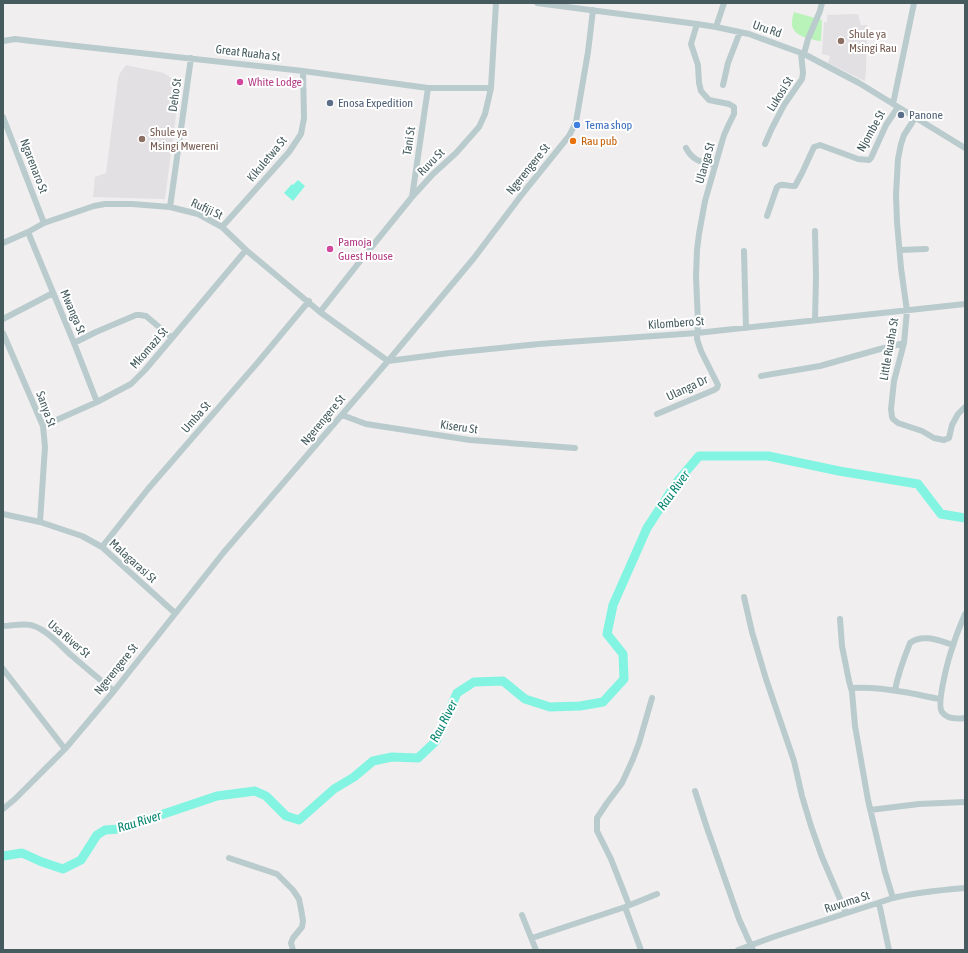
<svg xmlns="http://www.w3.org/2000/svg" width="968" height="953" font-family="'Asap Condensed',sans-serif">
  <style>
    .education { fill: #e2e0e2 }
    .green { fill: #b9f3ba }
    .water { fill: #82f4e1 }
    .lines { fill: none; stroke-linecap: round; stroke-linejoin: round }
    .river { stroke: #82f4e1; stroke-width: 9 }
    .minor { stroke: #b9cbcd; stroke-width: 6 }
    .education-dot { fill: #8d6e63; stroke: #fff; stroke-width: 1.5 }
    .hotel-dot { fill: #d1479c; stroke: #fff; stroke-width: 1.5 }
    .service-dot { fill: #5c6f8a; stroke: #fff; stroke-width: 1.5 }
    .shop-dot { fill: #3f7fe0; stroke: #fff; stroke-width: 1.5 }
    .food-dot { fill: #e8710a; stroke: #fff; stroke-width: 1.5 }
    .labels { text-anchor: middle; stroke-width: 4; stroke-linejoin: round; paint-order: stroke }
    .street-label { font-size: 12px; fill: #455b5e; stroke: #fff }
    .education-label { font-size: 12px; fill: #785e54; stroke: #fff; text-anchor: start }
    .hotel-label { font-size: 12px; fill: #b23c85; stroke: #fff; text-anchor: start }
    .service-label { font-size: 12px; fill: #4e5e75; stroke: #fff; text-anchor: start }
    .shop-label { font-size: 12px; fill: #366cbe; stroke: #fff; text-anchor: start }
    .food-label { font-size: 12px; fill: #c56008; stroke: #fff; text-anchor: start }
    .water-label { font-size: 13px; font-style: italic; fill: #058470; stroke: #fff }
  </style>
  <rect width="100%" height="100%" fill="#f1eeef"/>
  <path class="education" d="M 858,14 L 861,25 L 867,25 L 866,70 L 865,81 L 828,63 L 830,56 L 822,54 L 824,22 L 827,22 L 827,15 Z
    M 126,65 L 164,73 L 180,84 L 165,199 L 93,197 L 95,177 L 106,173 L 118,79 L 120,73 Z"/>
  <path class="green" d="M 794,12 L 822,20 L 821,41 C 816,41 813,39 808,38 C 800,37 791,31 792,22 C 792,19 793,15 794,12 Z"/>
  <path class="water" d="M 298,180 L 305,186 L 293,201 L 284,193 L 292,184 L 293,185 Z"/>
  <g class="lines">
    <path class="river" d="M 3,856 L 22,853 L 42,862 L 63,869 L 81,860 L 90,846 L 97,835 L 105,830 L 119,829 L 217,796 L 255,791 L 266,796 L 286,816 L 299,820 L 334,789 L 354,777 L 373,761 L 392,757 L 418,758 L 436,741 L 457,693 L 474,682 L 503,681 L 525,699 L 550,707 L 580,706 L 603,702 L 624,679 L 623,654 L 607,634 L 613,605 L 647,528 L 677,482 L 699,456 L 768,456 L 839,471 L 918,484 L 941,514 L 965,518"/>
    <path class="minor" d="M 537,3 L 697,24 L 716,27 L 749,34 L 804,54 L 859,83 L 965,148
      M 716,27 L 724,3
      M 3,41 L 15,39 L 31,41 L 303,71 L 428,88 L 491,88
      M 804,54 L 808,39 L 820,11 L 822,3
      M 723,85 L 728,63 L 740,32
      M 893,104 L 914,3
      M 3,117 L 44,223
      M 915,118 L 904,135 L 901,144 L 898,159 L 896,195 L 897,222 L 901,268 L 907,311 L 904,343 L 894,381 L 891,409 L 892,417 L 893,419 L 898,423 L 922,431 L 934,438 L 944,440 L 949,438 L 952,425 L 958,414 L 965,407
      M 765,144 L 772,128 L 784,105 L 802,79 L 803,73 L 801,53
      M 686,148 C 693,161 701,162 715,165
      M 412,197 L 428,88
      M 170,207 L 191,58
      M 767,216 L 777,187 C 782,182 788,187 795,186 L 802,173 L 814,147 L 820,145 L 858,159 L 869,160 L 871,158 L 886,125 L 898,107
      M 222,227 L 289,152 L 301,134 L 304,118 L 303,71
      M 28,232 L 74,343 L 97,402
      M 3,243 L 28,232 L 44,223 L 94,206 L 105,204 L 132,204 L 170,207 L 198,214 L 222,227 L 246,250 L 320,312 L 388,361 L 450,353 L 539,344 L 697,333 L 965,304
      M 900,250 L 926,249
      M 744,251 L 746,328
      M 320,312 L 365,255 L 412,197 L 433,174 L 456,153 L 479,127 L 485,114 L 491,88 L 496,3
      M 3,319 L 53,293
      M 815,320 L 816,277 L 815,231
      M 3,333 L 43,426 L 45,447 L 40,522
      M 74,343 L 96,332 L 136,315 L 140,315 L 146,316 L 172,338
      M 761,376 L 820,366 L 880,349 L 904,343
      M 657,414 L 714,390 L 717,388 L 718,385 L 701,351 L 697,339 L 698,323 L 696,276 L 697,250 L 699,234 L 705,201 L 724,135 L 729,124 L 734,114 L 734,107 L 729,104 L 709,100 L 701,91 L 699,83 L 698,65 L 691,44 L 697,24
      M 342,415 L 366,424 L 470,440 L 575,448
      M 43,426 L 97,402 L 131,384 L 145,370 L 172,338 L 246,250
      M 3,514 L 40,522 L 82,536 L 102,547 L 175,613
      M 102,547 L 148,489 L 259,361 L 309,301
      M 744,597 L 752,632 L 766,679 L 794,761 L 802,796 L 811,826 L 822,857 L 846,913
      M 965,614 C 961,624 956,635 953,646 C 949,656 936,704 942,712 C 947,719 958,719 965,718
      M 840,619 L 842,646 L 849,681 L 852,692 L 855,726 L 868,800 L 885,872 L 893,898
      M 3,626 C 13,626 25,622 34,626 C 47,630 61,646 71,655 C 85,667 99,679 114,691
      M 3,669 L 65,749
      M 851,688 C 868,687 887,689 904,692 C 916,694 928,697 940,699
      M 895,690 C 898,674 904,658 910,643 C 923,633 940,641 953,645
      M 695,791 L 707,828 L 739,919 L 753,950
      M 3,809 L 15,799 L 65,749 L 114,691 L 224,552 L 388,361 L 474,258 L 523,193 L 569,136 L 576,122 L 588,52 L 593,10
      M 870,810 L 919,804 L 965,802
      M 229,858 L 277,874 L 293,890 L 299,899 L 301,909 L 303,921 L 302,927 L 293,938 L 291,943 L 293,950
      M 879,903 L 889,950
      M 629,905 L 611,859 L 597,831 L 597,818 L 607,803 L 622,783 L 633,759 L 639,743 L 652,698
      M 625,907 L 641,950
      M 522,915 L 536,950
      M 532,938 L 625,907 L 657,894
      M 738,950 L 776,936 L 893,898 C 917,892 941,890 965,888"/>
  </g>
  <g class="education-dot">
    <circle cx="841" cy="41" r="4"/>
    <circle cx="142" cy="139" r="4"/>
  </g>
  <g class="hotel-dot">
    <circle cx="240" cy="82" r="4"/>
    <circle cx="330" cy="249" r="4"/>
  </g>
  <g class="service-dot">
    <circle cx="330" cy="103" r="4"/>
    <circle cx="901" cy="115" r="4"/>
  </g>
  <circle class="shop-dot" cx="577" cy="125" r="4"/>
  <circle class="food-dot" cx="573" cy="141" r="4"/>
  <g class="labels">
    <g class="street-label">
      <text transform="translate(767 29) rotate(19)" y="4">Uru Rd</text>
      <text transform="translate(248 53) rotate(7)" y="4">Great Ruaha St</text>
      <text transform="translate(780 94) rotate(-58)" y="4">Lukosi St</text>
      <text transform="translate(175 95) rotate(-82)" y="4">Deho St</text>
      <text transform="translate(871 131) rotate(-61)" y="4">Njombe St</text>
      <text transform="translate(409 141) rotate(-81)" y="4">Tani St</text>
      <text transform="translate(267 159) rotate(-50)" y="4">Kikuletwa St</text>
      <text transform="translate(431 162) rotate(-45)" y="4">Ruvu St</text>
      <text transform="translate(705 163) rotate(-74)" y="4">Ulanga St</text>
      <text transform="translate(34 166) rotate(69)" y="4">Ngarenaro St</text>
      <text transform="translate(528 169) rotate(-51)" y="4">Ngerengere St</text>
      <text transform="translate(207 209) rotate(25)" y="4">Rufiji St</text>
      <text transform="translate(73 312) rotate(67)" y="4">Mwanga St</text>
      <text transform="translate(676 323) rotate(-4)" y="4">Kilombero St</text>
      <text transform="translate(149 348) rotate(-49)" y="4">Mkomazi St</text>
      <text transform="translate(889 349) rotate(-80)" y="4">Little Ruaha St</text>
      <text transform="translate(687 388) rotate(-25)" y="4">Ulanga Dr</text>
      <text transform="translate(46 409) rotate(70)" y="4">Sanya St</text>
      <text transform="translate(196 417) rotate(-49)" y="4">Umba St</text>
      <text transform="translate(323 420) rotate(-50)" y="4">Ngerengere St</text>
      <text transform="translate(459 427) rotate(8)" y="4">Kiseru St</text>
      <text transform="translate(133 561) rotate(42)" y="4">Malagarasi St</text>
      <text transform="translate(69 639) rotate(40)" y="4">Usa River St</text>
      <text transform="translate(116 669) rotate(-51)" y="4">Ngerengere St</text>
      <text transform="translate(847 902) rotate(-18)" y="4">Ruvuma St</text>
    </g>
    <g class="education-label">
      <text x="849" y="38">Shule ya<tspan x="849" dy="14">Msingi Rau</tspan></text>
      <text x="150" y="136">Shule ya<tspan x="150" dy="14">Msingi Mwereni</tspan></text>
    </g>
    <g class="hotel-label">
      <text x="248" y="86">White Lodge</text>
      <text x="338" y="246">Pamoja<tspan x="338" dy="14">Guest House</tspan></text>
    </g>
    <g class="service-label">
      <text x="338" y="107">Enosa Expedition</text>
      <text x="909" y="119">Panone</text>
    </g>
    <g class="shop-label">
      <text x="585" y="129">Tema shop</text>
    </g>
    <g class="food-label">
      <text x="581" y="145">Rau pub</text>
    </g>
    <g class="water-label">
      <text transform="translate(673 490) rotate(-54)" y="5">Rau River</text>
      <text transform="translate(443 721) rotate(-63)" y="5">Rau River</text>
      <text transform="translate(139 821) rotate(-17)" y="5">Rau River</text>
    </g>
  </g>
  <rect width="968" height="953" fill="none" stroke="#455b5e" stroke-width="8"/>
</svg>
